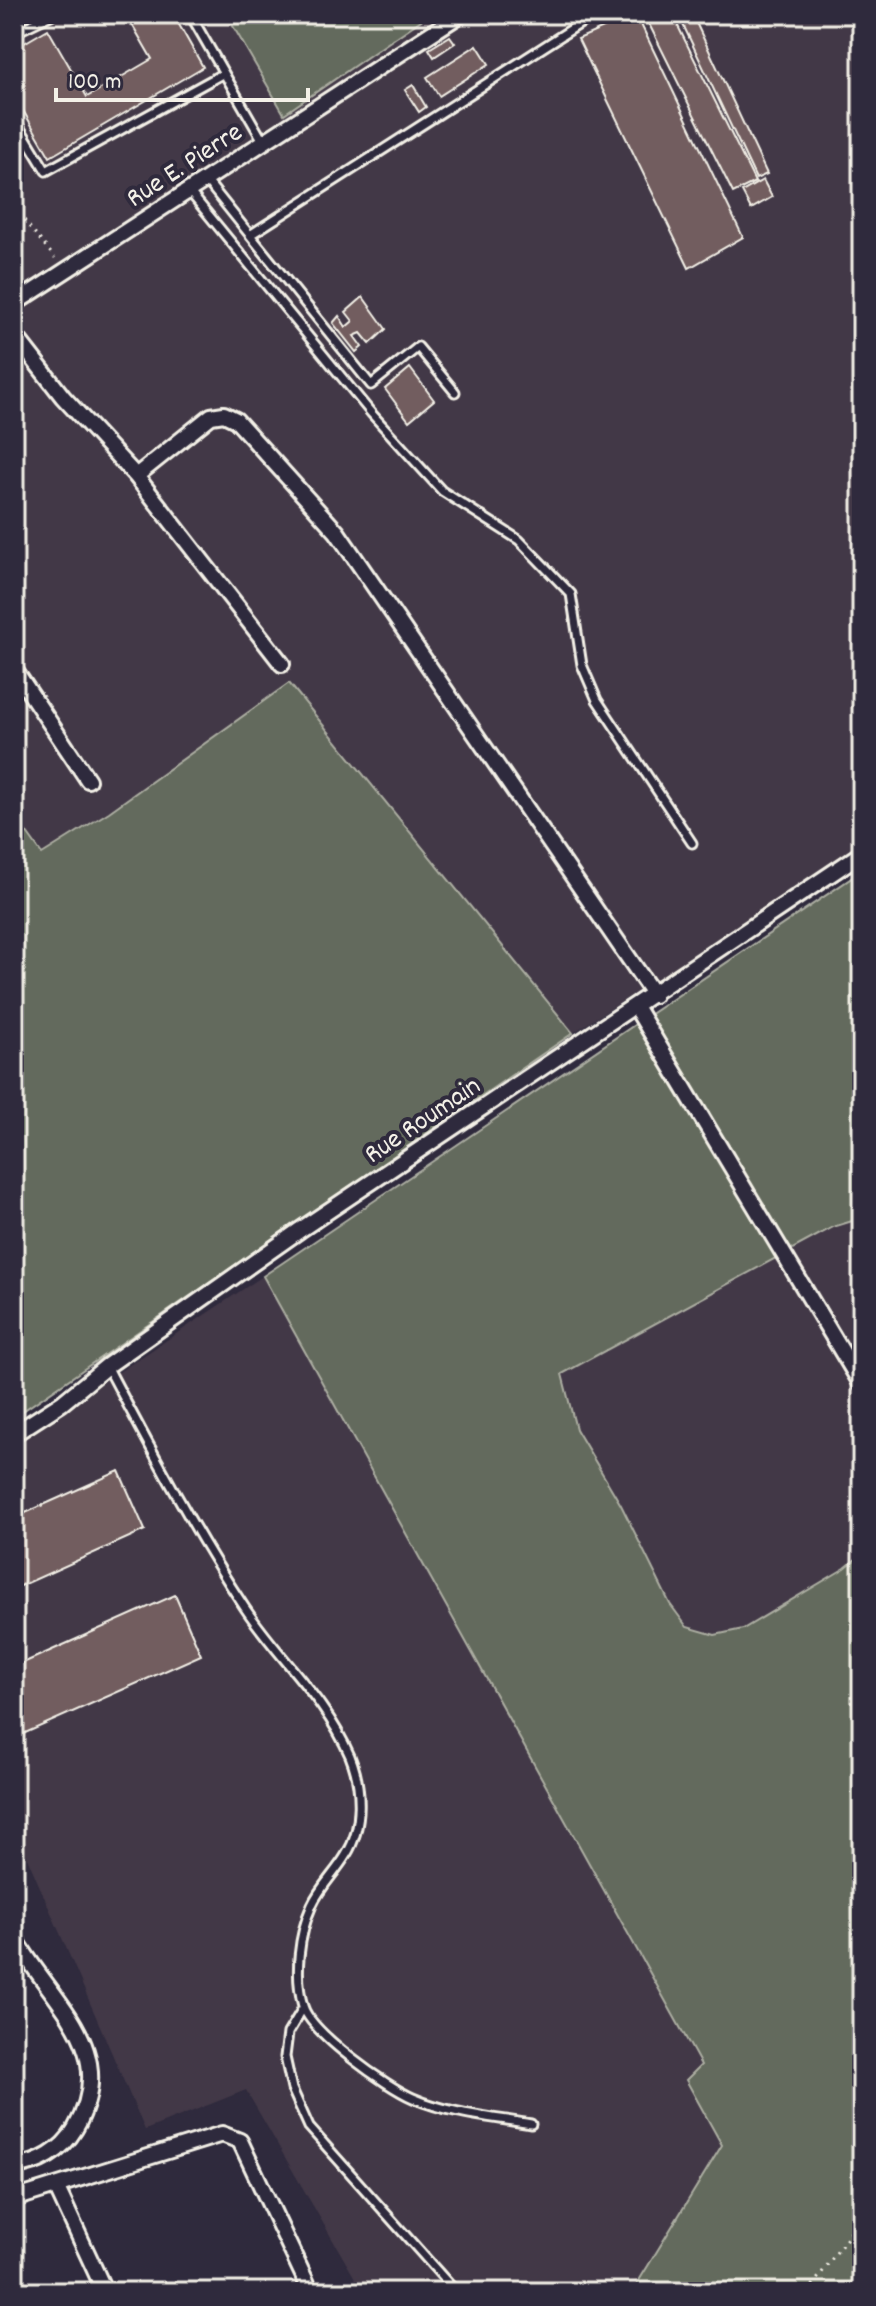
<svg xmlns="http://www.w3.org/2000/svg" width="876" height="2306" font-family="Dekko,sans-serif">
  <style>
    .built { fill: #433947 }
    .green { fill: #646a5d; stroke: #acaea2; stroke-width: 2 }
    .building { fill: #725d5f; stroke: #f4f1e8; stroke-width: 2 }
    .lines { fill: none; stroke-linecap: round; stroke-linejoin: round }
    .lane-casing { stroke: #f4f1e8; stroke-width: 13 }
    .street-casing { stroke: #f4f1e8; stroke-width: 20 }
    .path { stroke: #f4f1e8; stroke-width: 3; stroke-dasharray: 2 6; stroke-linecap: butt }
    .lane { stroke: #2f2a3d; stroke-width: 7 }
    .street { stroke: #2f2a3d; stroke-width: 14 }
    .labels { text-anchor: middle; stroke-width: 8; stroke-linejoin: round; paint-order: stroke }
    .street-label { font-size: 28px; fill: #f4f1e8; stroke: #2f2a3d }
  </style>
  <rect width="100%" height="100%" fill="#2f2a3d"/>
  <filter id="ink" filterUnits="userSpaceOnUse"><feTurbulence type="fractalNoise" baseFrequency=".0125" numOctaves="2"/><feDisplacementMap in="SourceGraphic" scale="16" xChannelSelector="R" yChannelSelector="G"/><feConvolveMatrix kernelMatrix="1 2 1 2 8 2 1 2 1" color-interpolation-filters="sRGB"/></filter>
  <g filter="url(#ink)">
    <path class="built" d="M 14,14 L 226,14 L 284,114 L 430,14 L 862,14 L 862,846 L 573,1033 L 289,683 L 109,812 L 42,854 L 14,814 Z
      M 862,1218 L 861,1557 L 743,1629 L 715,1635 L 687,1627 L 670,1604 L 621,1505 L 576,1429 L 562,1374 L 833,1227 Z
      M 263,1276 L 701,2065 L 686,2080 L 723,2145 L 632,2292 L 363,2292 L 246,2090 L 145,2130 L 14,1827 L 14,1442 Z"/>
    <path class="green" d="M 226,14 L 430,14 L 284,114 Z
      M 289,683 L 573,1033 L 14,1417 L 14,815 L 42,854 L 109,812 Z
      M 862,871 L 862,1218 L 833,1227 L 562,1374 L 576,1429 L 621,1505 L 670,1604 L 687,1627 L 715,1635 L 743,1629 L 845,1568 L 862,1554 L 862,2292 L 632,2292 L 722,2145 L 686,2080 L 701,2065 L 263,1276 Z"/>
    <path class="building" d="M 126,14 L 173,14 L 203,67 L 50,157 L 14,95 L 14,49 L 48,29 L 87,97 L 152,59 Z
      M 636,14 L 743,237 L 689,268 L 578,39 Z
      M 644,14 L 672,14 L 755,182 L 733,193 Z
      M 678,14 L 692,14 L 767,174 L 756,179 Z
      M 450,36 L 455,43 L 434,57 L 429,49 Z
      M 477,45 L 489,64 L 439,96 L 427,77 Z
      M 413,85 L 426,107 L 419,112 L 405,90 Z
      M 763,180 L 772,197 L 751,209 L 742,192 Z
      M 363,297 L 386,329 L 370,344 L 361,333 L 354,336 L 362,347 L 356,352 L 333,323 L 339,316 L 346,327 L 353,321 L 346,312 Z
      M 410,368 L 434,400 L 409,421 L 385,389 Z
      M 119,1471 L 145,1530 L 14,1589 L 14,1518 Z
      M 175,1595 L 201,1655 L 14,1738 L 14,1667 Z"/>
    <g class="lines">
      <g class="lane-casing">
        <path id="lane" d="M 190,14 L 263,141
          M 14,33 L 53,14
          M 14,118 L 46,171 L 224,73
          M 206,180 L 250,235 L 595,14
          M 189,191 L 372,414 L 442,491 L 519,540 L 571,594 L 582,665 L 597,700 L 692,843
          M 250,235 L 371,385 L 418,347 L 455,392
          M 107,1366 C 151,1449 194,1531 245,1608 C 279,1659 325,1698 350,1756 C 362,1786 364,1827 346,1855 C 336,1872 320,1887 312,1905 C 299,1934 294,1975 303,2006 C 311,2033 387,2087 413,2098 C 450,2114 492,2117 531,2124
          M 303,2008 L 288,2033 L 285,2057 L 292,2089 L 309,2127 L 456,2292"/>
      </g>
      <g class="street-casing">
        <path id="street" d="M 14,304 L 461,14
          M 14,334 L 63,397 L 136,476 L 282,664
          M 136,476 L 211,416 L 224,414 L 236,420 L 337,532 L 654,995
          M 14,669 L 88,780
          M 635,1006 L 862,1385
          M 14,1434 L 62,1403 L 107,1366 L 300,1230 L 862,853
          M 14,1936 C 49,2001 122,2048 75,2129 C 62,2151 39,2164 14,2167
          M 56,2186 L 105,2292
          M 14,2199 L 222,2134 L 240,2141 L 311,2292"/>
      </g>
      <path class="path" d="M 14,208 L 55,258
        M 808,2292 L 862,2217"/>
      <use href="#lane" class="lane"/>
      <use href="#street" class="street"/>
    </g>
  </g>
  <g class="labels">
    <g class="street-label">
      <text transform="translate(183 163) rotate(-33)" y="10">Rue E. Pierre</text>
      <text transform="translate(421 1118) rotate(-34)" y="10">Rue Roumain</text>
    </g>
  </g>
  <rect width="876" height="2306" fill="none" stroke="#2f2a3d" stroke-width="48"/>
  <rect x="24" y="24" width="828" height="2258" fill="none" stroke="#f4f1e8" stroke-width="3" filter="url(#ink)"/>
  <path d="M56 88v12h252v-12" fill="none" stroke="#f4f1e8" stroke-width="4"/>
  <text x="68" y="88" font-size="24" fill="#f4f1e8" stroke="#2f2a3d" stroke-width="6" paint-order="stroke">100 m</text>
</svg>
